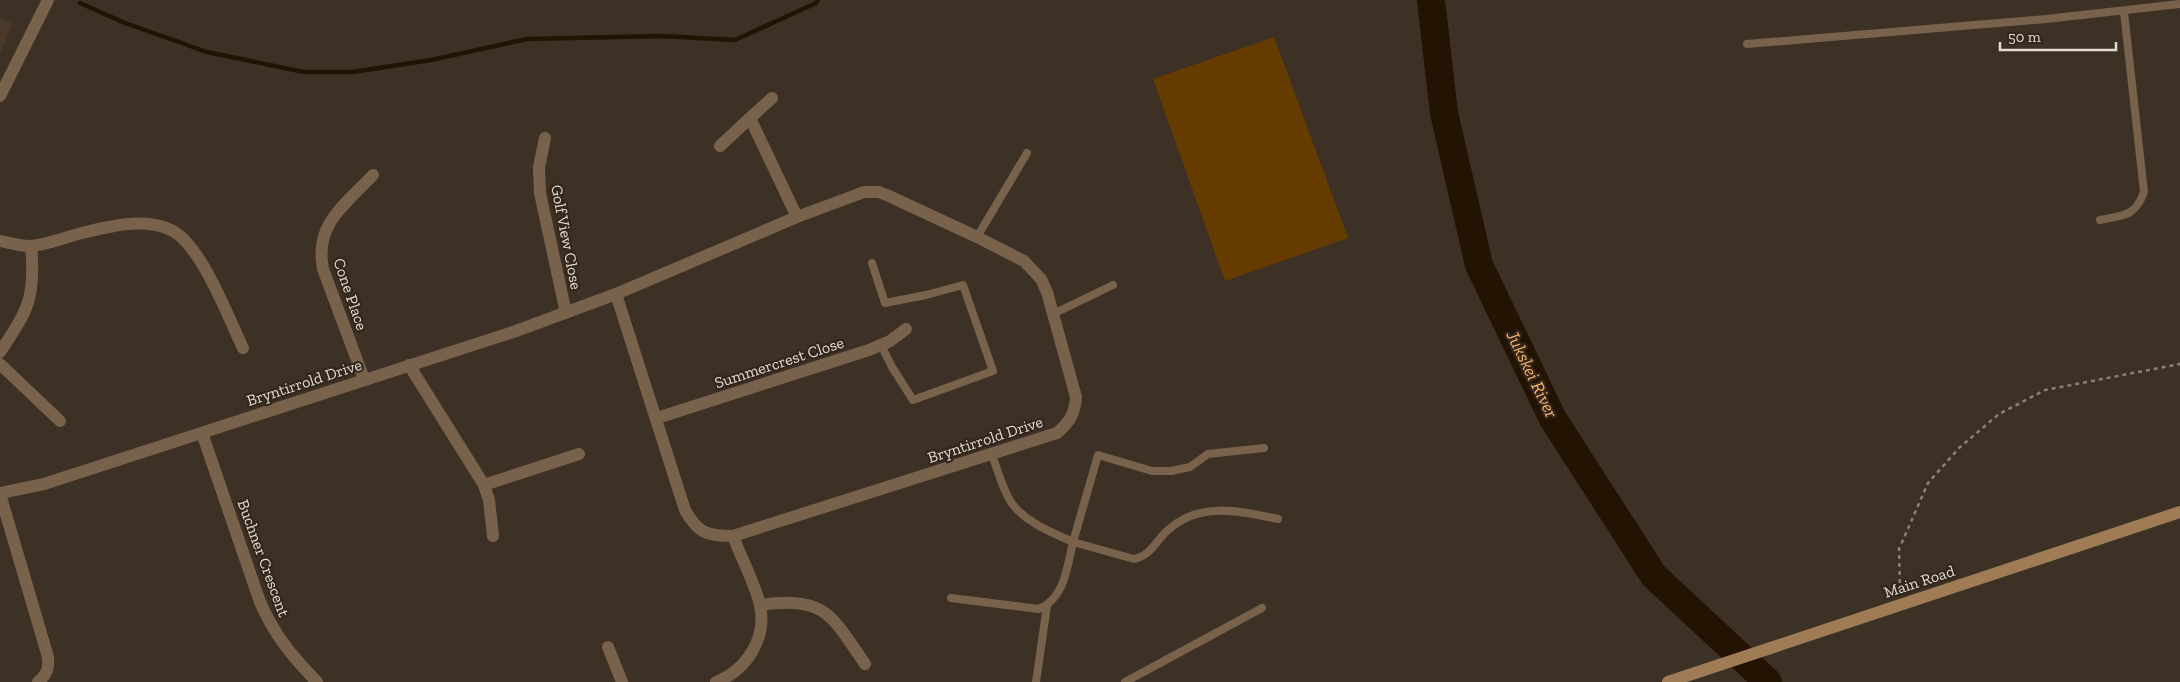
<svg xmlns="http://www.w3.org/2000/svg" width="2180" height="682" font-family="'Zilla Slab',serif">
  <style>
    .built { fill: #4a3928 }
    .pitch { fill: #663b00 }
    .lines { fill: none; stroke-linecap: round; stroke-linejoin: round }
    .stream { stroke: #231302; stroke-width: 4.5 }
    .river { stroke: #231302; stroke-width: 28 }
    .path { stroke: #8a8177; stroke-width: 2.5; stroke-dasharray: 4 4; stroke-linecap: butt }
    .service { stroke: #79624b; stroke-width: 8 }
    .minor { stroke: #79624b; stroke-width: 12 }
    .secondary { stroke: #9f7b56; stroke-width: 12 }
    .labels { text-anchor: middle; stroke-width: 4.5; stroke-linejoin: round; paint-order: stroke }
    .street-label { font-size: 16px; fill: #e2dbd3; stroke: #33271c }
    .water-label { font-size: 18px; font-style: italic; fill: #feb462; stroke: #33271c }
  </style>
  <rect width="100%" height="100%" fill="#3d3126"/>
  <path class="built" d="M 0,17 L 13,23 L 0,54 Z"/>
  <path class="pitch" d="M 1274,37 L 1348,238 L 1225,281 L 1153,79 Z"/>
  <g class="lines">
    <path class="stream" d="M 80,3 L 125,23 L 207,52 L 304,72 L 353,72 L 431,60 L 527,39 L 662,36 L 735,40 L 816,3 L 818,0"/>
    <path class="river" d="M 1431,0 L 1444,113 L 1479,265 L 1553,419 L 1654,576 L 1768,682"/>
    <path class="path" d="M 1900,591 L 1899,549 L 1928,483 L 1959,448 L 1999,414 L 2045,390 L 2180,364"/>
    <path class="service" d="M 1747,44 L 2046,19 L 2180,4
      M 2100,220 C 2123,215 2135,217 2144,192 L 2124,12
      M 977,237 L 1027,153
      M 872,263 L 885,303 L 926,295 L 963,285 L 993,371 L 913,400 L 892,367 L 881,345
      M 1053,314 L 1113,285
      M 1264,448 L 1208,454 L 1190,467 L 1171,471 L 1152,471 L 1098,455 L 1073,542 L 1134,559 C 1151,556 1156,540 1168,530 C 1200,501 1240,511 1278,519
      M 951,598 L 1039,609 C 1065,598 1067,567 1073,542 C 1053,533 1024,522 1011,502 C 1002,488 998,470 992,455
      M 1036,682 L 1047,606
      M 1125,682 L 1262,608"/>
    <path class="minor" d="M 0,96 L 48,0
      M 772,98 L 750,118 L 797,217
      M 545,138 L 539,167 L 540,193 L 566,313
      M 720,146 L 750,118
      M 0,241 C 10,243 20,246 30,246 C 47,245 66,237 82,233 C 110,226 142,218 169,229 C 200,241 228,317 243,348
      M 0,352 C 28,310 36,298 31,246
      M 0,364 L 60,421
      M 409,365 L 484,485 L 489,500 L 493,536
      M 364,379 L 323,269 C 314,224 345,205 373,175
      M 657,418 L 869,350 L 890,341 L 906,329
      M 202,433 L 260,602 C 275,636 291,655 317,682
      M 484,485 L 579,454
      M 0,493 L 44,484 L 516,331 L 616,294 L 797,217 L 864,192 L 879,192 L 889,196 L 977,237 L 1024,261 L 1041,279 L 1047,292 L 1076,397 C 1075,413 1070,422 1057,433 L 733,536 C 706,536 698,533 685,510 L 616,294
      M 0,494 L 48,657 C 49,669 47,674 38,682
      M 760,605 C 826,596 831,615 865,664
      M 608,647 L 622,682
      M 716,682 C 747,670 767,638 760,605 C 756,586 740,555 733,536"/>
    <path class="secondary" d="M 1668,682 L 2180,512"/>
  </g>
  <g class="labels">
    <g class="street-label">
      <text transform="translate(567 237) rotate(79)" y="6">Golf View Close</text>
      <text transform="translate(351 294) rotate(71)" y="6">Cone Place</text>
      <text transform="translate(779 362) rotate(-18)" y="6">Summercrest Close</text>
      <text transform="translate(304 382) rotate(-18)" y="6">Bryntirrold Drive</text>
      <text transform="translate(985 439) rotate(-18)" y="6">Bryntirrold Drive</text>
      <text transform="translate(264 558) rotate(70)" y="6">Buchner Crescent</text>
      <text transform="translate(1919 581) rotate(-18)" y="6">Main Road</text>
    </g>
    <g class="water-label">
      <text transform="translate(1532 374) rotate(64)" y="6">Jukskei River</text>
    </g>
  </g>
  <path d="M2000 42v8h116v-8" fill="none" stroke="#e2dbd3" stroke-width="2.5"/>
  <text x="2008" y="42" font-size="15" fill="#e2dbd3" stroke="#33271c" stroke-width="4" paint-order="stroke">50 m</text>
</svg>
